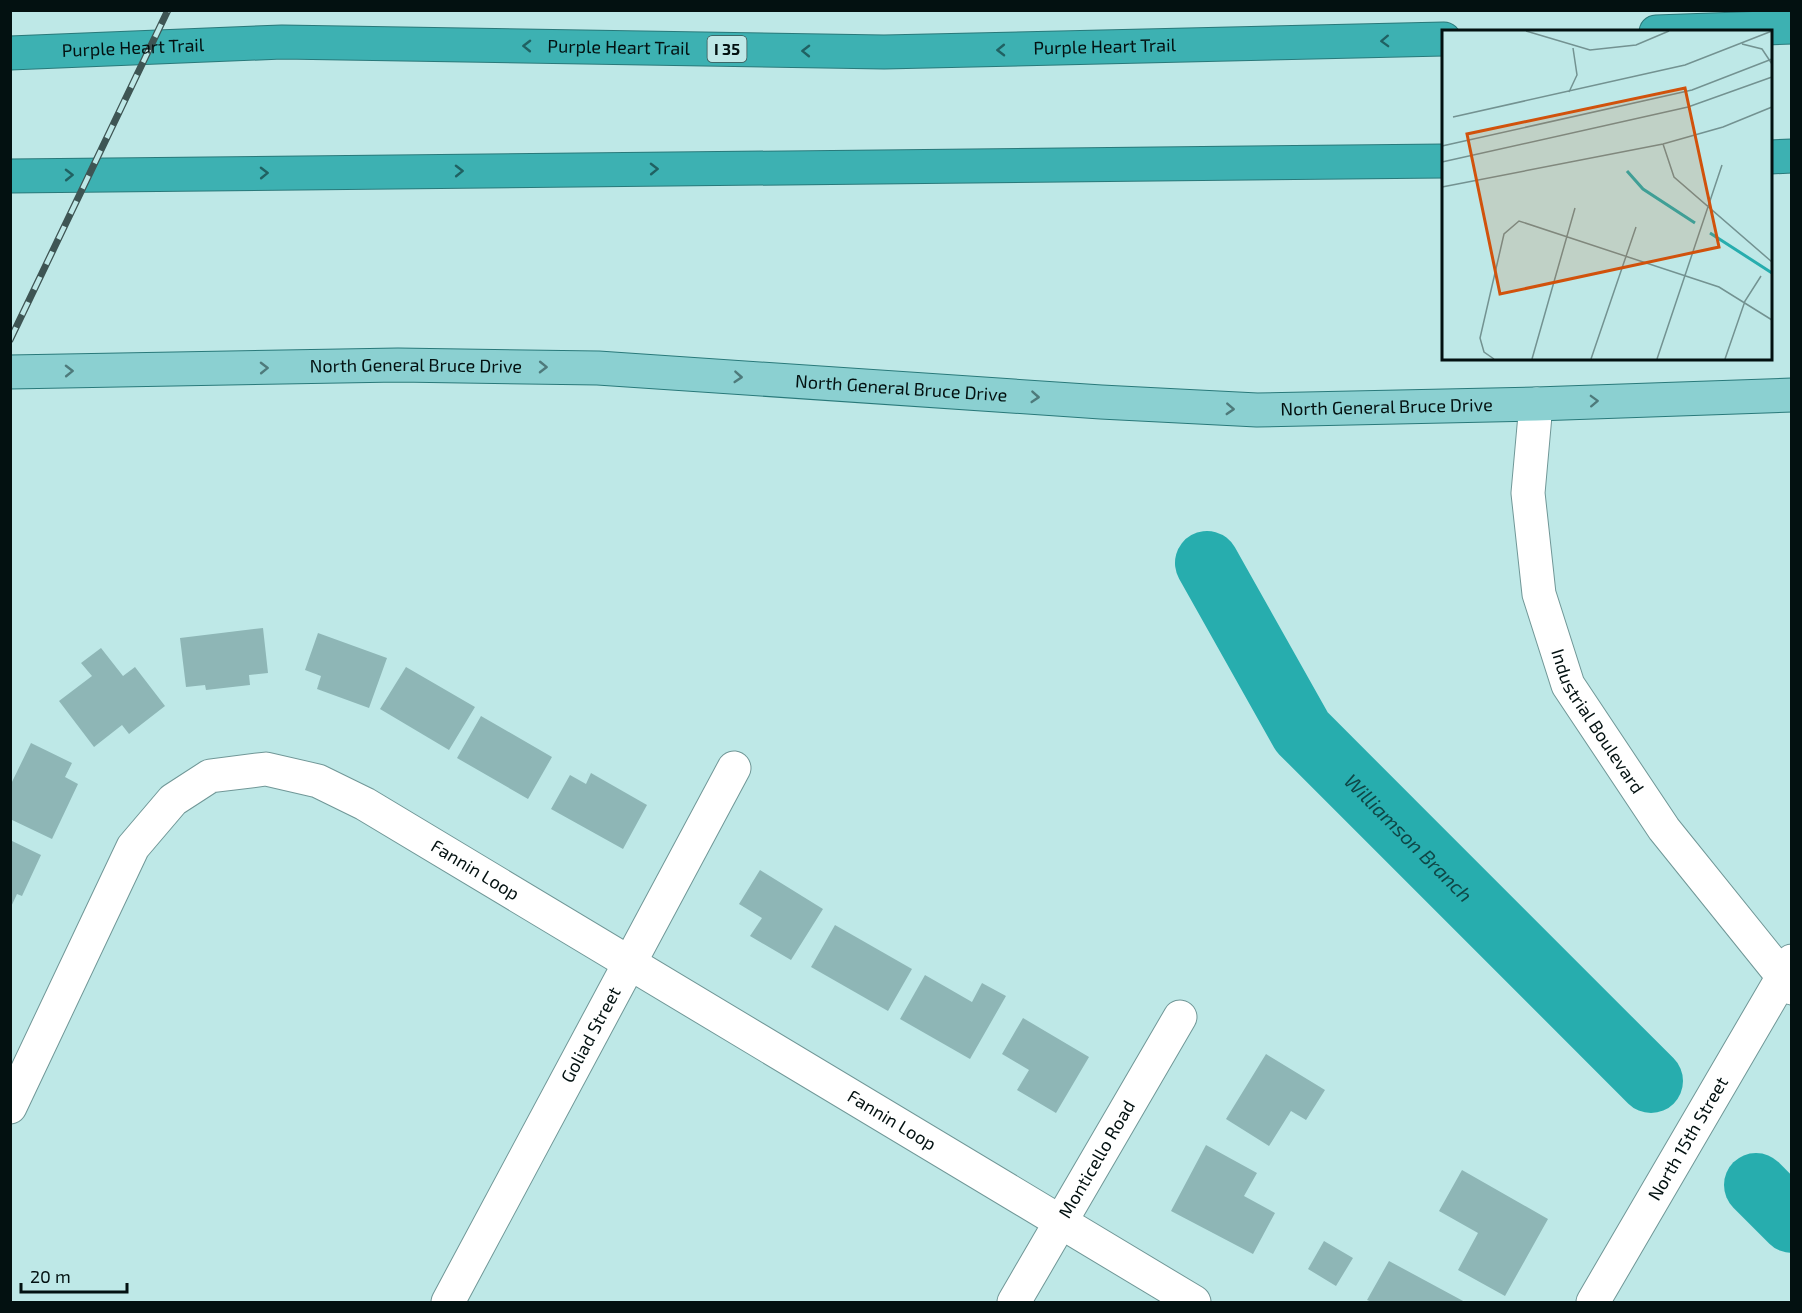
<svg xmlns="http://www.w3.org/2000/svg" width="1802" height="1313" font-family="'Exo 2',sans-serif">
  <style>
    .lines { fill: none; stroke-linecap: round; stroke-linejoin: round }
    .river { stroke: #27adae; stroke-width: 64 }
    .building { fill: #8eb6b6 }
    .minor-casing { stroke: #709797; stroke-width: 35 }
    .major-casing { stroke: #29797a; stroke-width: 35 }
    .highway-casing { stroke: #29797a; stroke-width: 35 }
    .minor { stroke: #fff; stroke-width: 33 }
    .major { stroke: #8bd0d1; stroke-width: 33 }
    .highway { stroke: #3db1b2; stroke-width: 33 }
    .rail-casing { stroke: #3e5554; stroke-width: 7 }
    .rail { stroke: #bee8e7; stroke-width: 4.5; stroke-dasharray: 14; stroke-linecap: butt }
    .oneway { stroke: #206162 }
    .oneway2 { stroke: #4e7a7b }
    .labels { text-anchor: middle; stroke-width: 4.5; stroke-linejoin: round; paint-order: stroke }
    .shield { fill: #bee8e7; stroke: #3b5251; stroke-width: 1.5 }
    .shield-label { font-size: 16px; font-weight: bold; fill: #031111 }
    .street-label { font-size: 18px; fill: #031111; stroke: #bee8e7 }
    .water-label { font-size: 20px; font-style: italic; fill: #0f4747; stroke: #bee8e7 }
    .inset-river { fill: none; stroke: #27adae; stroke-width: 3 }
    .inset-road { fill: none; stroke: #739291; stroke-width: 1.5 }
    .view { fill: #d1520c; fill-opacity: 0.15; stroke: #d1520c; stroke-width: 3 }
    .inset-edge { fill: none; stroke: #031111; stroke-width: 3 }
  </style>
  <rect width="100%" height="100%" fill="#bee8e7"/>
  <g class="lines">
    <g class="river">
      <path id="s1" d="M 1207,563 L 1302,732 L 1651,1081"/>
      <path d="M 1756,1185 L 1792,1221"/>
    </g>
  </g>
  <path class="building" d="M 263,628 L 268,673 L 249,675 L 250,685 L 206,690 L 205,685 L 186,687 L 180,638 Z
    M 318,633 L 387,658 L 369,708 L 317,689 L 321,676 L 305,670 Z
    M 101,648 L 123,676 L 135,667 L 165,706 L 129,734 L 122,725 L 94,747 L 59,701 L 92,676 L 81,663 Z
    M 406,667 L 475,707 L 449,750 L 380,709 Z
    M 481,716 L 552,757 L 528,799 L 457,758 Z
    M 31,743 L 72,763 L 65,777 L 78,784 L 52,839 L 10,819 L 10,786 Z
    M 591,773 L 647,805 L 623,849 L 551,809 L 570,775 L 586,784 Z
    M 10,840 L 41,855 L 22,896 L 17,894 L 10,909 Z
    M 760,870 L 823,909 L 791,960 L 750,936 L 762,918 L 739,904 Z
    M 835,925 L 912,969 L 888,1011 L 811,967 Z
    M 925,975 L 972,1002 L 982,983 L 1006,996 L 970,1059 L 900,1019 Z
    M 1023,1018 L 1089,1057 L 1056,1113 L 1017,1090 L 1029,1070 L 1002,1054 Z
    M 1266,1054 L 1325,1090 L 1306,1120 L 1291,1111 L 1269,1146 L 1226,1119 Z
    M 1206,1145 L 1257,1173 L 1244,1196 L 1275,1213 L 1253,1254 L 1171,1211 Z
    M 1462,1170 L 1548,1219 L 1505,1296 L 1458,1270 L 1478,1233 L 1439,1211 Z
    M 1324,1241 L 1353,1258 L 1336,1286 L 1308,1269 Z
    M 1389,1261 L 1465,1302 L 1372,1302 L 1367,1300 Z"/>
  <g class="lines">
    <g class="minor-casing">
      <g id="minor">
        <path id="s2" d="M 1536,404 L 1528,493 L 1539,594 L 1568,685 L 1664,829 L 1792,988"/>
        <path id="s3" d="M 10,1107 L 133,847 L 173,800 L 210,776 L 266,769 L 318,781 L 365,804 L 1194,1302"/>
        <path id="s4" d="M 448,1302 L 734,768"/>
        <path id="s5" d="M 1014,1302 L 1180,1017"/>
        <path id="s6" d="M 1593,1302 L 1792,961"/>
      </g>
    </g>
    <g class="major-casing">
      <g id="major">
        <path id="s7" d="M 10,372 L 398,365 L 598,368 L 1101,402 L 1257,410 L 1536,404 L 1792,395"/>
      </g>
    </g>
    <g class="highway-casing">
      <g id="highway">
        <path d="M 1656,32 L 1792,27"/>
        <path id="s8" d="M 10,53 L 282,42 L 884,52 L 1444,39"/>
        <path d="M 1770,157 L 1792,156"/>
        <path d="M 10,176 L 1444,161"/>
      </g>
    </g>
    <use href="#minor" class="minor"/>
    <use href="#major" class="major"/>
    <use href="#highway" class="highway"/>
    <g class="rail-casing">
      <path id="rail" d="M 10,340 L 168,10"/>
    </g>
    <use href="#rail" class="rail"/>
  </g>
  <defs><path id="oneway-chevron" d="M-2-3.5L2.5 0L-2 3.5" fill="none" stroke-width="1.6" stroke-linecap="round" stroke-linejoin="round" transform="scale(1.5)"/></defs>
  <g class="oneway">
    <use href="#oneway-chevron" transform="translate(1385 41) rotate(178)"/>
    <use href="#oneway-chevron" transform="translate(527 46) rotate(-179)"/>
    <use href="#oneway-chevron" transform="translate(1001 50) rotate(179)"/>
    <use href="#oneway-chevron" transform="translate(806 51) rotate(-179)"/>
    <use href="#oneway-chevron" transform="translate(654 169) rotate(-1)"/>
    <use href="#oneway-chevron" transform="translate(459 171) rotate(-1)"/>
    <use href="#oneway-chevron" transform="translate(264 173) rotate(-1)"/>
    <use href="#oneway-chevron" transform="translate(69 175) rotate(-1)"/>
  </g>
  <g class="oneway2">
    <use href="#oneway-chevron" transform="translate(543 367) rotate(1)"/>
    <use href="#oneway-chevron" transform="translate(264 368) rotate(-1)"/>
    <use href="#oneway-chevron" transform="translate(69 371) rotate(-1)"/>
    <use href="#oneway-chevron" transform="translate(738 377) rotate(4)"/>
    <use href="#oneway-chevron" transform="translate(1035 397) rotate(4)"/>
    <use href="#oneway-chevron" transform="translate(1594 401) rotate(-2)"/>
    <use href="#oneway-chevron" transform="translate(1230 409) rotate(3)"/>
  </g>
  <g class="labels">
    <rect class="shield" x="707.5" y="36" width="39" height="26" rx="4.5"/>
    <g class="shield-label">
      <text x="727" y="55">I 35</text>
    </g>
    <g class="street-label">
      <text dy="6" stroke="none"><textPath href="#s8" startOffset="609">Purple Heart Trail</textPath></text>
      <text dy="6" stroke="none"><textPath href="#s8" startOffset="1095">Purple Heart Trail</textPath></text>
      <text dy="6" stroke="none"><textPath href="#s8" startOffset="123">Purple Heart Trail</textPath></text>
      <text dy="6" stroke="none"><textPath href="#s7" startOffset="406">North General Bruce Drive</textPath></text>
      <text dy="6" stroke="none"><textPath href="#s7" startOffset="892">North General Bruce Drive</textPath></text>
      <text dy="6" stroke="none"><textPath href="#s7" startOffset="1378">North General Bruce Drive</textPath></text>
      <text dy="6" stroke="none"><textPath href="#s2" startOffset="332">Industrial Boulevard</textPath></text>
      <text dy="6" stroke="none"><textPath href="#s3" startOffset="684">Fannin Loop</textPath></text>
      <text dy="6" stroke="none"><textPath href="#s4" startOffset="303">Goliad Street</textPath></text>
      <text dy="6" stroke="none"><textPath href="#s3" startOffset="1170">Fannin Loop</textPath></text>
      <text dy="6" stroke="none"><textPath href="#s6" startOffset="189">North 15th Street</textPath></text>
      <text dy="6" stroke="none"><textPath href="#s5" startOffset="165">Monticello Road</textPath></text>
    </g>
    <g class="water-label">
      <text dy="7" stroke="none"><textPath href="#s1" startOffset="344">Williamson Branch</textPath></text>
    </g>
  </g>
  <g transform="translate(1442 30)">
    <rect width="330" height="330" fill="#bee8e7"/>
    <path class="inset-river" d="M 185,141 L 201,159 L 253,193M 268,203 L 330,243"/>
    <path class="inset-road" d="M 84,1 L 148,20 L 194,15 L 227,1M 300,14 L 320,19 L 330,34M 127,62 L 135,45 L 131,18M 11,87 L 243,35 L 330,1M 221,114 L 232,147 L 330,232M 0,116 L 250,60 L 330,29M 0,132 L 246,77 L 330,47M 0,157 L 221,114 L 281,97 L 330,77M 52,329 L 42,322 L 38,308 L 62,204 L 77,191 L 277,257 L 330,290M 90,329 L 133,178M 149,329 L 194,197M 215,329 L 280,135M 283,329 L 303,271 L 319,246"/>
    <path class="view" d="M 243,58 L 277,217 L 58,264 L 25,104 Z"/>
    <rect width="330" height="330" class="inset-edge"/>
  </g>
  <rect width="1802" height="1313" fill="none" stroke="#031111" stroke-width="24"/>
  <path d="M21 1283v9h106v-9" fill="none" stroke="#031111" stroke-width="3"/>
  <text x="30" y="1283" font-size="18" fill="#031111" stroke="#bee8e7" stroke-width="4.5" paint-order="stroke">20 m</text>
</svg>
